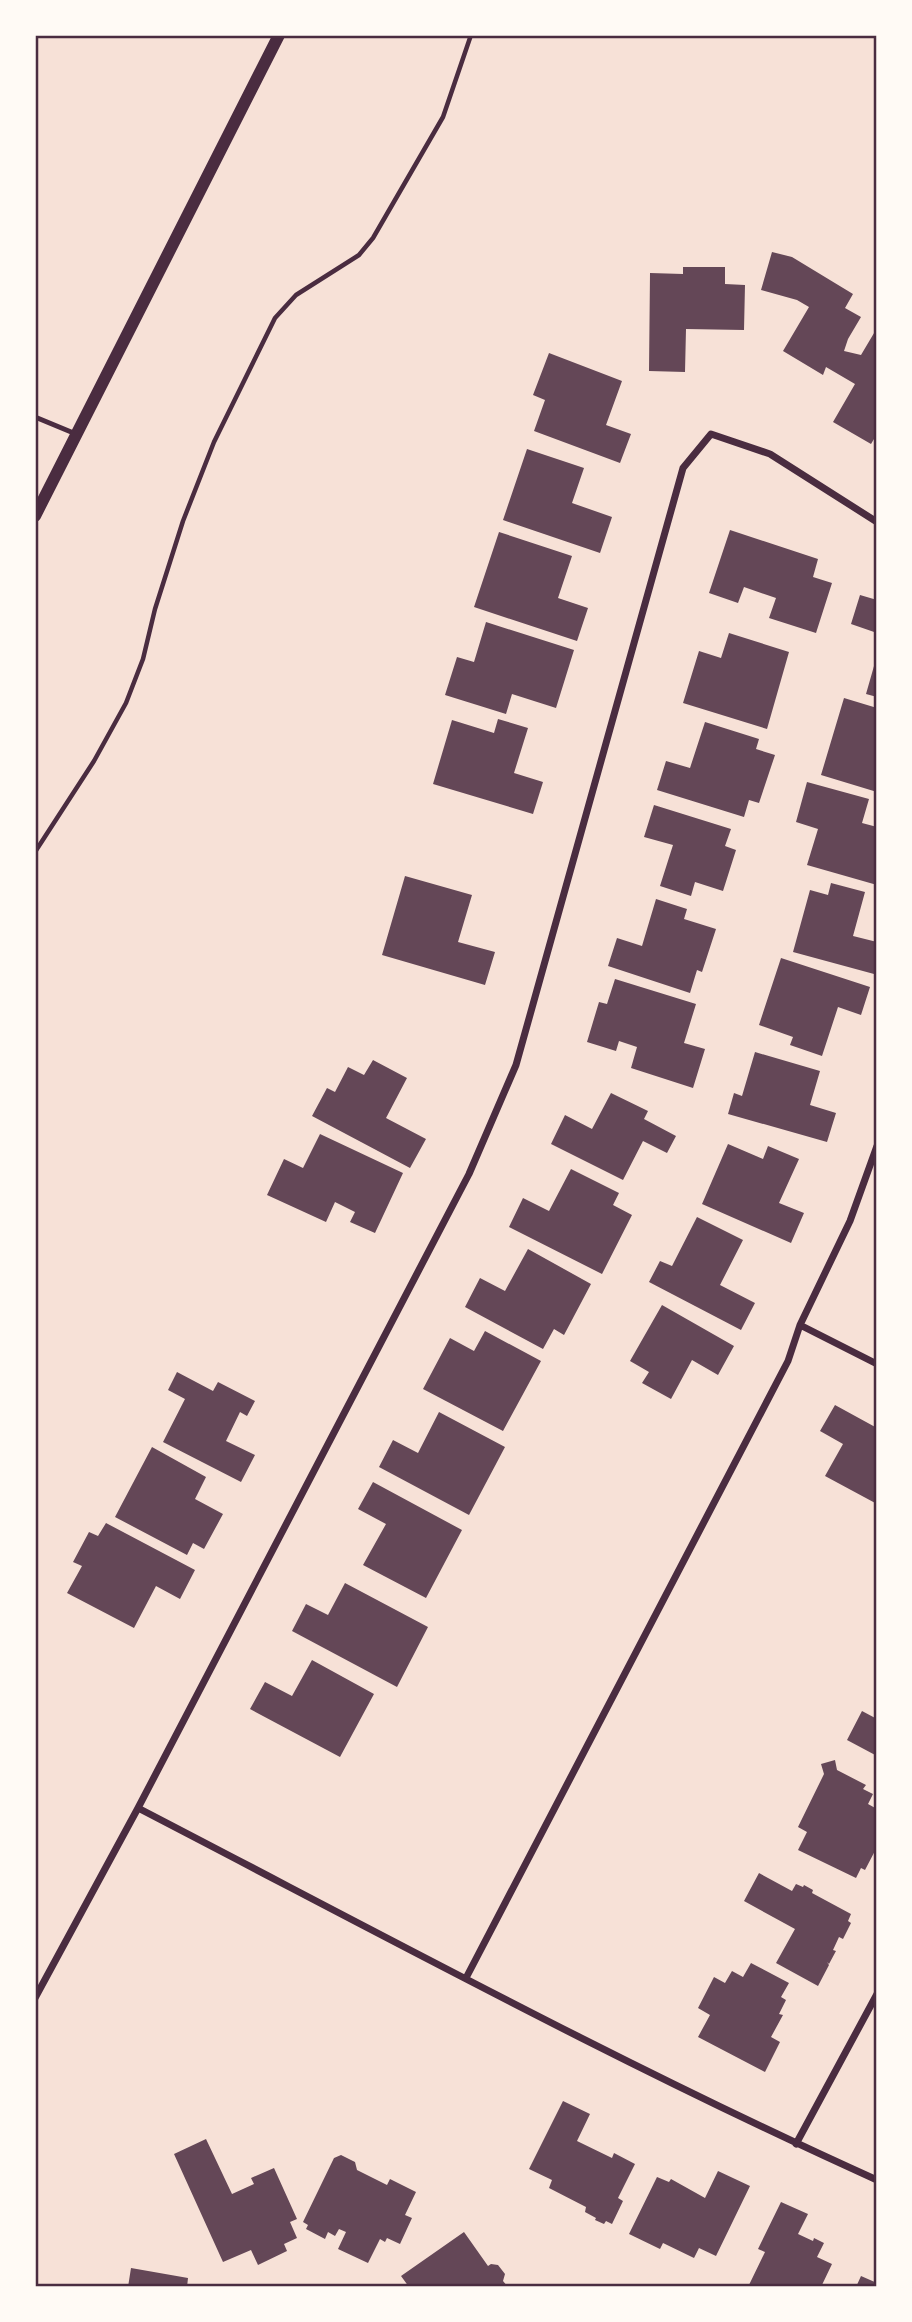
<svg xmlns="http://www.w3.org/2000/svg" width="912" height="2322" font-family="Jost,sans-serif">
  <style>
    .building { fill: #644757 }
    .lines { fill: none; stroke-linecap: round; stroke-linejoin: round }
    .path { stroke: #4a2c40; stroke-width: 4.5 }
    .service { stroke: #4a2c40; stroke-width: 5 }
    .minor { stroke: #4a2c40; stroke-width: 7 }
    .tertiary { stroke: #4a2c40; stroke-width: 12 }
    .neatline { fill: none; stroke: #4a2c40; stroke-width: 2.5 }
  </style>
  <rect width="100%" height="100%" fill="#f7e1d7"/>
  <path class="building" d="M 772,252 L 792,257 L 853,294 L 845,308 L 861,317 L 848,339 L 844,351 L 861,355 L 877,328 L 877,434 L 871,444 L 833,422 L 855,384 L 826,367 L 823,375 L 783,351 L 809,307 L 797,300 L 761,290 Z
    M 683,267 L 725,267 L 725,284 L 745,285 L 744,330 L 686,329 L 685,372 L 649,371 L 650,273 L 683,274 Z
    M 549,353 L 622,381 L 606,425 L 631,434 L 620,463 L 534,431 L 545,400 L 533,395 Z
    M 527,449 L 584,468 L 572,503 L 612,517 L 600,553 L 503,520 Z
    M 730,530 L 818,559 L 813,577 L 832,583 L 816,633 L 769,618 L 776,598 L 744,587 L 738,603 L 709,593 Z
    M 499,532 L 572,556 L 558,598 L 588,608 L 577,641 L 474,607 Z
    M 860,595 L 877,600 L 877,633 L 851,624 Z
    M 486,622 L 574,650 L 556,708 L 512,694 L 506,714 L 445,695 L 457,657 L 474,662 Z
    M 729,633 L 789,652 L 767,729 L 683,703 L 699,651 L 721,658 Z
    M 876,659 L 877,659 L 877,697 L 866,694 Z
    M 844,698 L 877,708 L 877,792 L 821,775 Z
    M 498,719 L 528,728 L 514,773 L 543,782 L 533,814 L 433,784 L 452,720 L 494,733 Z
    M 705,722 L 759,739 L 756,749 L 775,755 L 759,803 L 749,800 L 744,817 L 657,790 L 666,761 L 690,768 Z
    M 807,782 L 869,799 L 862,823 L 877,827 L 877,885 L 807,865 L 818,829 L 796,822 Z
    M 654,805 L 731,829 L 725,846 L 736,850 L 723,891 L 695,882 L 691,896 L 660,886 L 673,845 L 644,837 Z
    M 405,876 L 472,895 L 458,942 L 495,952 L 485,985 L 382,955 Z
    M 831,883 L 865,892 L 853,936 L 877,942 L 877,963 L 874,974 L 793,952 L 810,890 L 828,895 Z
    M 656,899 L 687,909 L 684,919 L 716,929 L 702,972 L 697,970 L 690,993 L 608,966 L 617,938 L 642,946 Z
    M 781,958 L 870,987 L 861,1015 L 838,1007 L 822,1056 L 790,1045 L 793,1037 L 759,1025 Z
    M 615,979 L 696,1004 L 684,1043 L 705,1049 L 693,1088 L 631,1068 L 637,1047 L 619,1041 L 616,1051 L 587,1042 L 599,1002 L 607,1004 Z
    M 755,1052 L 820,1071 L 810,1105 L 836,1113 L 827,1142 L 728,1114 L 734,1093 L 742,1096 Z
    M 373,1060 L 407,1078 L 386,1118 L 426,1139 L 410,1168 L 312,1116 L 327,1088 L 335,1092 L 348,1067 L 364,1075 Z
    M 611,1093 L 648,1111 L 644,1119 L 676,1136 L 667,1153 L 643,1141 L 623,1180 L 551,1144 L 565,1115 L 592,1129 Z
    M 320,1134 L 403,1173 L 375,1233 L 350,1222 L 355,1212 L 335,1202 L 326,1222 L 267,1195 L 284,1159 L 303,1168 Z
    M 728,1144 L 763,1159 L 768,1146 L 799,1159 L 779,1203 L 804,1213 L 791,1243 L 702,1204 Z
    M 571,1169 L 619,1193 L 613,1205 L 632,1215 L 602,1274 L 509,1227 L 523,1198 L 549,1211 Z
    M 697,1217 L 743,1240 L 720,1285 L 755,1303 L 741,1330 L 649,1282 L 660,1261 L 672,1266 Z
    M 528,1249 L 591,1284 L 564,1335 L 554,1329 L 543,1349 L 465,1307 L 480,1278 L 505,1291 Z
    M 662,1305 L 734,1346 L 718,1375 L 692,1360 L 671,1399 L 642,1383 L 649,1372 L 630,1361 Z
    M 485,1331 L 541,1361 L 503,1431 L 423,1389 L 450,1338 L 474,1351 Z
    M 177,1372 L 213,1391 L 218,1382 L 255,1401 L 247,1416 L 240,1412 L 226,1441 L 255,1455 L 241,1482 L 163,1442 L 185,1399 L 168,1390 Z
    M 835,1405 L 877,1428 L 877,1504 L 825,1476 L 843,1444 L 820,1431 Z
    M 439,1412 L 505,1447 L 469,1515 L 379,1467 L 393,1440 L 418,1453 Z
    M 152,1447 L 206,1477 L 195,1499 L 223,1514 L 204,1549 L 193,1543 L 187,1555 L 115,1517 Z
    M 373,1482 L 462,1530 L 426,1598 L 363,1565 L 386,1524 L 358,1509 Z
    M 106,1523 L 195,1570 L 180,1599 L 156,1586 L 134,1628 L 67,1593 L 82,1566 L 73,1562 L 89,1532 L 98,1536 Z
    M 345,1583 L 428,1627 L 397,1687 L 292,1631 L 306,1604 L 328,1615 Z
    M 312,1660 L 374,1694 L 340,1757 L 250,1709 L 265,1682 L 292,1696 Z
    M 862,1711 L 877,1719 L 877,1756 L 847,1740 Z
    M 835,1760 L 837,1770 L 866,1785 L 863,1789 L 873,1794 L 868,1804 L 877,1809 L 877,1847 L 865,1870 L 861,1868 L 856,1878 L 798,1850 L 807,1832 L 798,1827 L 824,1774 L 821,1764 Z
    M 759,1873 L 792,1891 L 796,1884 L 803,1887 L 804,1885 L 813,1890 L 812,1893 L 851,1914 L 848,1921 L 851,1923 L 843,1939 L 839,1937 L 833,1950 L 836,1951 L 829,1964 L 827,1962 L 829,1965 L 818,1986 L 776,1963 L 795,1929 L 744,1901 Z
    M 751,1963 L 789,1983 L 781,1997 L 786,2000 L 779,2014 L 783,2015 L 771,2037 L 780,2042 L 765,2072 L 698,2037 L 710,2015 L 698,2008 L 714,1977 L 725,1983 L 732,1971 L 743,1977 Z
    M 563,2101 L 590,2114 L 577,2141 L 612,2158 L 614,2153 L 635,2164 L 618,2198 L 623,2201 L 612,2224 L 606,2221 L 604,2224 L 595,2220 L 596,2218 L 585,2212 L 586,2207 L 549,2188 L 552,2180 L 529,2169 Z
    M 206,2139 L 232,2194 L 254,2184 L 251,2178 L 274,2168 L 297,2219 L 290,2222 L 297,2238 L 284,2244 L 287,2251 L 258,2265 L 251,2250 L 223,2262 L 174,2154 Z
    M 341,2155 L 355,2162 L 357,2170 L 387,2185 L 390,2179 L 416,2192 L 405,2215 L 412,2218 L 400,2244 L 387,2238 L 385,2242 L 380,2239 L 368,2263 L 338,2249 L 346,2232 L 339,2229 L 335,2236 L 328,2232 L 325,2239 L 306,2229 L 308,2225 L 303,2222 L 334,2158 Z
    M 718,2171 L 750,2186 L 716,2256 L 699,2248 L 694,2258 L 663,2243 L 660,2249 L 629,2234 L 657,2177 L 669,2182 L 671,2179 L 705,2198 Z
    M 781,2202 L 808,2214 L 798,2234 L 813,2241 L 814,2238 L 824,2243 L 817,2257 L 832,2264 L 821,2287 L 748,2287 L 765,2252 L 758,2249 Z
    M 464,2232 L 488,2266 L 491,2264 L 498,2265 L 505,2274 L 503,2281 L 508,2287 L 409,2287 L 401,2276 Z
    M 131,2268 L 188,2278 L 187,2287 L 128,2287 Z
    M 861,2276 L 877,2283 L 877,2287 L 856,2287 Z"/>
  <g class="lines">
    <path class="path" d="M 35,852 L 94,761 L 126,703 L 143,659 L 155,609 L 183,521 L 214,442 L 275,318 L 296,295 L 359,255 L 373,238 L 443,117 L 471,35"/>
    <path class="service" d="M 35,417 L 76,434"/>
    <path class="minor" d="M 800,1325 L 877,1364
      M 138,1808 C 383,1935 626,2067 877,2180
      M 466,1978 L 788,1361 L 800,1325 L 850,1221 L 877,1146
      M 35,1998 L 138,1808 L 469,1174 L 516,1065 L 683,468 L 711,434 L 770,454 L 877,522
      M 796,2144 L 877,1994"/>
    <path class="tertiary" d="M 35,516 L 279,35"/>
  </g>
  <rect width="912" height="2322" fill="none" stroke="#fffaf5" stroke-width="74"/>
  <rect x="37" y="37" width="838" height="2248" class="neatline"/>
</svg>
